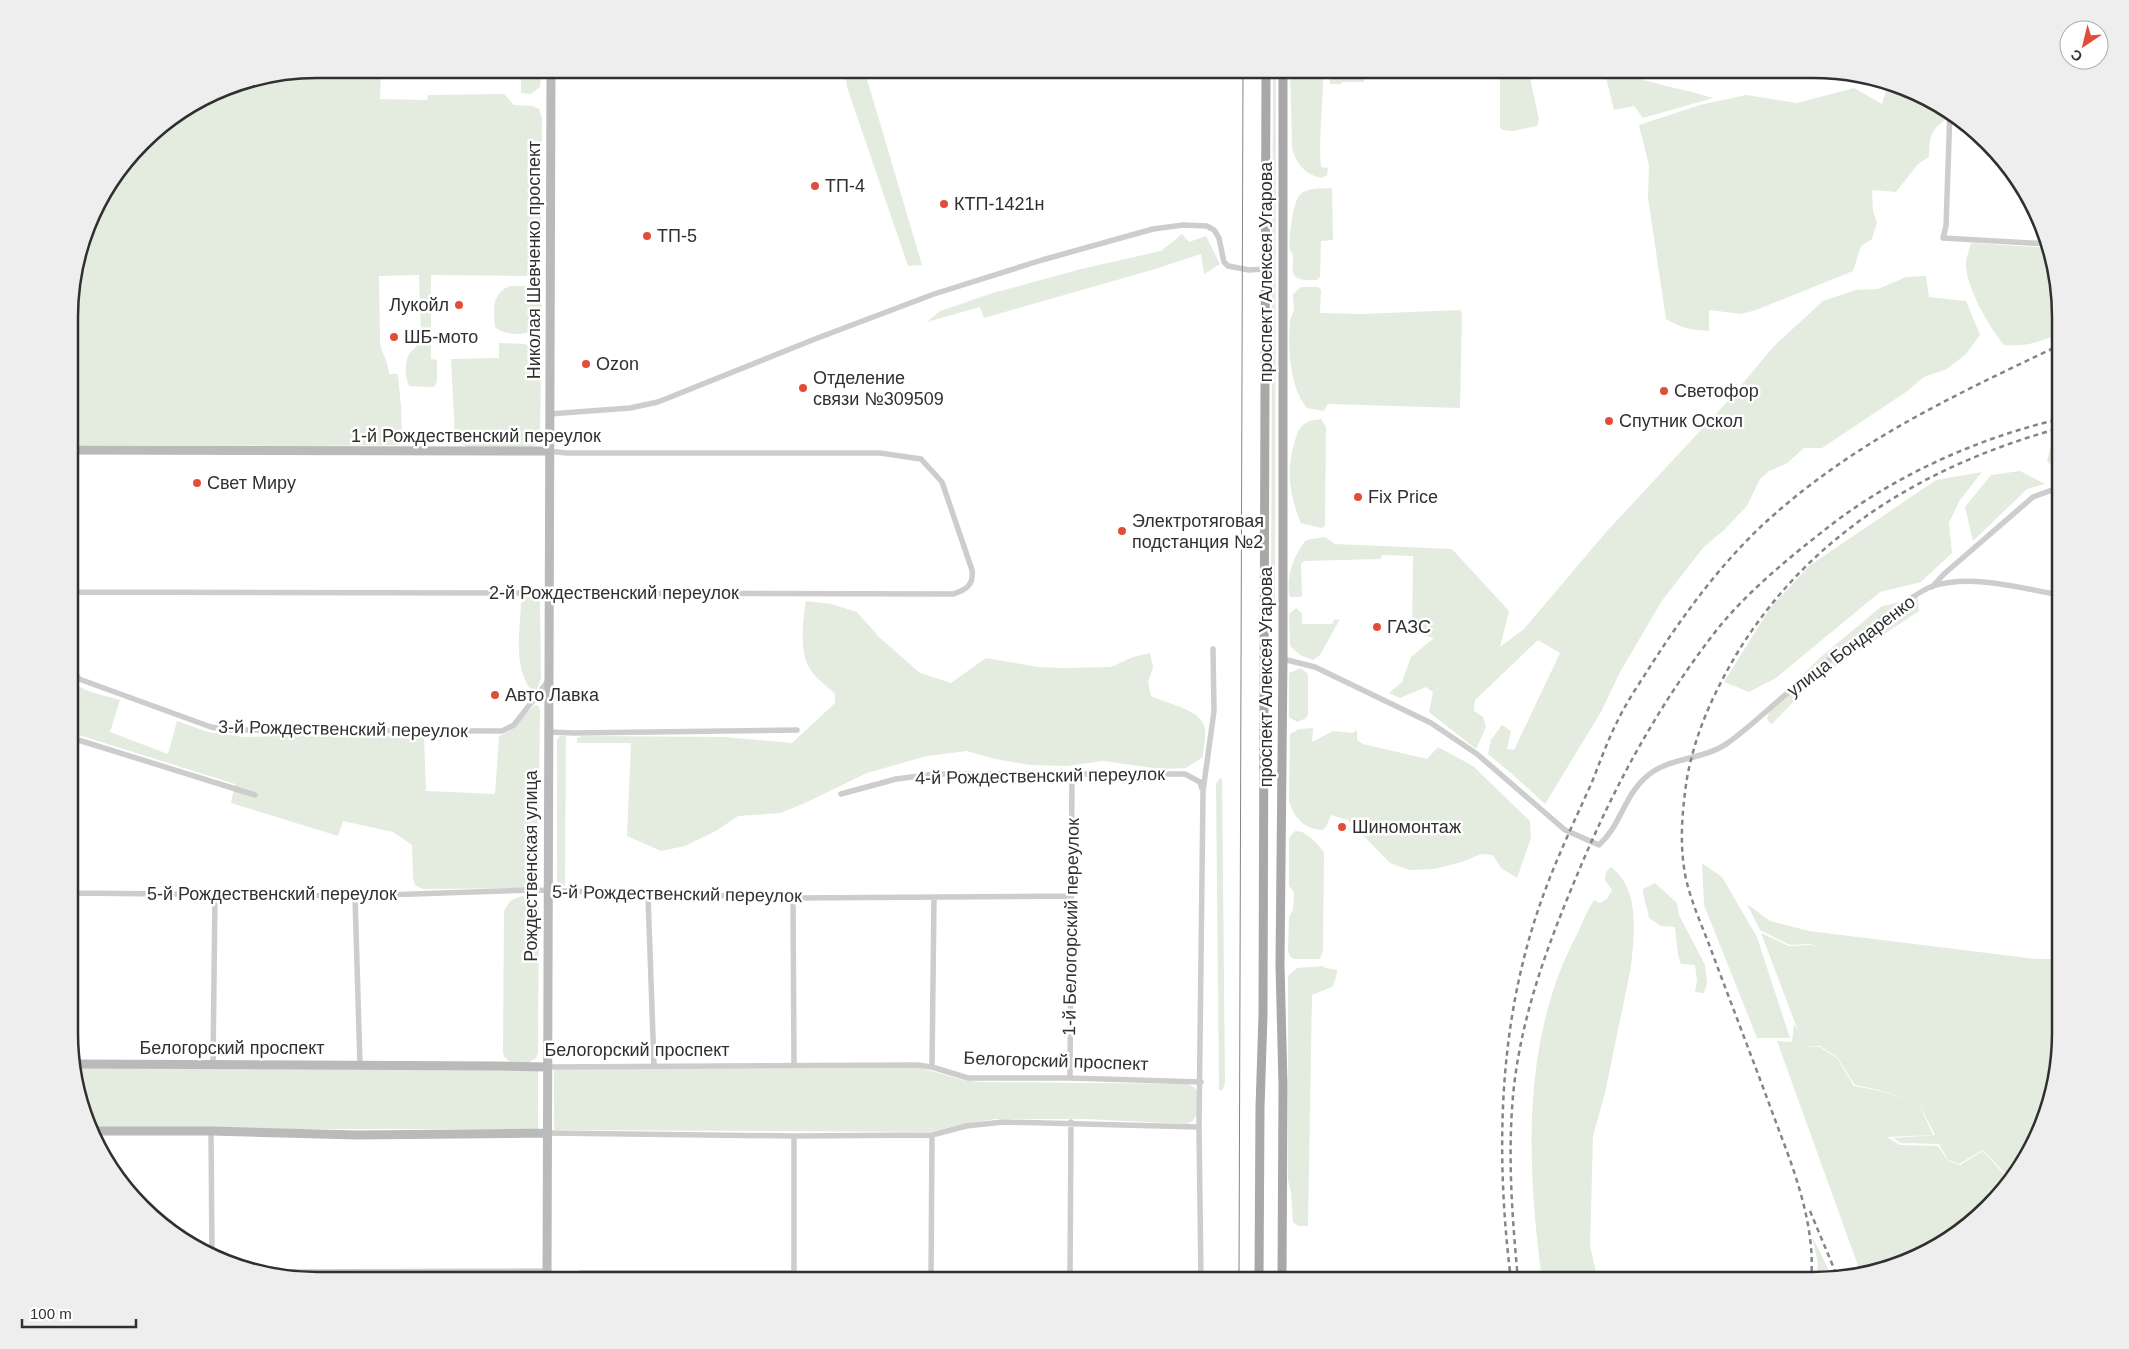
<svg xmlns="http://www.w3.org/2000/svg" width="2129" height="1349" font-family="Helvetica,sans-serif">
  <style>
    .green { fill: #e3ecde }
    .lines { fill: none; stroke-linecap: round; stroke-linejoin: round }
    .street { stroke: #cdcdcd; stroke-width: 5.5 }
    .secondary { stroke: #bababa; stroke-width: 9 }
    .primary { stroke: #a8a8a8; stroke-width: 9 }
    .tram { stroke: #858585; stroke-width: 1 }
    .rail { stroke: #858585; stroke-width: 2.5; stroke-dasharray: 5 4; stroke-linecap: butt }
    .poi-dot { fill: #e04e38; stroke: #fff; stroke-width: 2 }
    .labels { text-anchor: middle; stroke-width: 5; stroke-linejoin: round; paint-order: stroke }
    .poi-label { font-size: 18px; fill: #303030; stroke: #fff; text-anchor: start }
    .street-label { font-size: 18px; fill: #303030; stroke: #fff }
    .rim { fill: none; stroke: #303030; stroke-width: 2.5 }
  </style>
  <rect width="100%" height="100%" fill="#fff"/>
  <path class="green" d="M 316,69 L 381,69 L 380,99 L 427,100 L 428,95 L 504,94 L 514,105 L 532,106 L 539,109 L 542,118 L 541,259 L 539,267 L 526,276 L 431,275 L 431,359 L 437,360 L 437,380 L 435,386 L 431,387 L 409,386 C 405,378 404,361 410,353 C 415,347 420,346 421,336 L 419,275 L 379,276 L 380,342 C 382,355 388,360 389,374 L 398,374 L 401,407 L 402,440 L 399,445 L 311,446 L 71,445 L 71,284 L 94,207 L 153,130 L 222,87 Z
    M 521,69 L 542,69 L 540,87 L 531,94 L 521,93 Z
    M 844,69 L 864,69 L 922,265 L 908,266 L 847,87 Z
    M 1273,69 L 1276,69 L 1275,602 L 1271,600 Z
    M 1290,69 L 1323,69 C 1324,102 1318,135 1321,167 L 1328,168 L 1327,175 L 1321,178 C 1305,174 1296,164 1292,148 Z
    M 1329,69 L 1445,69 L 1445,70 L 1363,72 L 1364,82 L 1342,82 L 1341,84 L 1330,84 Z
    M 1500,69 L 1528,69 L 1539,119 L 1537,126 L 1513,131 L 1502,130 L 1500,127 Z
    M 1604,69 L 1625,69 L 1624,74 C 1653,84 1683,89 1713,98 L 1643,118 L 1634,106 L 1614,110 Z
    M 1889,81 L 1946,108 L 1945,120 C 1929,130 1930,140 1929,157 L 1918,164 L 1896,192 L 1872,190 L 1873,211 L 1877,222 L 1872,239 L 1861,246 L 1853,271 L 1756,310 L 1741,314 L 1709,310 L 1709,331 C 1692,330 1680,328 1666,319 L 1648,198 L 1649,166 L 1639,125 L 1700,105 L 1746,95 L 1797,103 L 1854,88 L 1882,104 Z
    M 1332,188 L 1333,240 L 1321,241 L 1320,277 L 1317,280 C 1311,280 1299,281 1295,276 C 1290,270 1294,263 1293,257 C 1293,254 1291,252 1290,250 C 1288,242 1293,203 1299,196 C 1306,187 1321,189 1332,188 Z
    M 1182,234 L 1189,242 L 1206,236 L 1220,264 L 1204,274 L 1201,254 L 1152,270 L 984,318 L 980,307 L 927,322 L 940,311 L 993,293 L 1081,269 L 1161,251 Z
    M 1971,243 L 2050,248 L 2060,300 L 2060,333 C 2040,342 2026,347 2004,345 C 1989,327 1965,286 1966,262 C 1967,256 1969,249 1971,243 Z
    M 1926,276 L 1929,297 L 1966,301 L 1980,335 L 1966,354 L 1947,369 L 1924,377 L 1906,392 L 1822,448 L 1804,448 L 1786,464 L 1769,471 L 1760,479 L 1747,506 L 1724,530 L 1703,548 L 1661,602 L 1619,674 L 1601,712 L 1545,804 L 1511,773 L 1488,754 L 1491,740 L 1502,725 L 1511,731 L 1507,749 L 1514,750 L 1560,653 L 1538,640 L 1475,700 L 1474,711 L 1483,717 L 1486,727 L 1476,749 L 1429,712 L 1433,692 L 1426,687 L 1400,698 L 1389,693 L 1402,682 L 1411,657 L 1434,638 L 1412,632 L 1413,556 L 1382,555 L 1381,559 L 1304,561 L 1301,564 L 1302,594 L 1301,597 L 1290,597 C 1285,579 1294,554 1306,540 L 1325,537 L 1335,544 L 1452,549 L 1509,611 L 1500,647 L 1524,629 L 1607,531 L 1727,402 L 1774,346 L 1823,301 L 1856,290 L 1878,289 L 1906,277 Z
    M 510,286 L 529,286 L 540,294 C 541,302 544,318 539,325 C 532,337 504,336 495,327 C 493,309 492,293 510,286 Z
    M 1301,287 L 1318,287 L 1321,290 L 1320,313 L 1361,314 L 1460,310 L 1462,314 L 1460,408 L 1328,404 L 1324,411 L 1307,408 C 1289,386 1288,348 1290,321 C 1290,318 1292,316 1293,313 C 1295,308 1293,300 1293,294 Z
    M 499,343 L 525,344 L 530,347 L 538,356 L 541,362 L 540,440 L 539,443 L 531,448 L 467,447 L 455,439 L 451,359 L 499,358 Z
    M 1314,420 L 1321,419 L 1326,427 L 1325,522 L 1325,526 L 1321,528 L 1301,523 C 1290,498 1286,471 1294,444 C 1298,431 1300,423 1314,420 Z
    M 2060,442 L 2060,471 L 2056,471 L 2047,461 L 2051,446 Z
    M 2020,471 L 2045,484 L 2027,489 L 1973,541 L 1965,507 L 1991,475 Z
    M 1982,472 L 1960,500 L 1949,523 L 1952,553 L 1921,582 L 1880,592 L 1776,678 L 1749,692 L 1724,682 L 1770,608 L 1809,566 L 1936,480 Z
    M 526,597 L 535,597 L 540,602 L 541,679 L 537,689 L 531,690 C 513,666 520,630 521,603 Z
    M 1918,598 L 1919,611 L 1815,680 L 1772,724 L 1767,720 L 1770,708 L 1792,685 L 1822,656 L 1882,606 Z
    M 806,601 L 831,604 L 857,612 L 879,637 L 920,673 L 951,683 L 986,658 L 1038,667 L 1062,668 L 1111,667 L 1133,657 L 1150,653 L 1153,667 L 1148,682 L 1151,696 C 1167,704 1202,709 1205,729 C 1206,738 1203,748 1203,757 L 1186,768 L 1161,769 L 1103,761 L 1067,766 L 1030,765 L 995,759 L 967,751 L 927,756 L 867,773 L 805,803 L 780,813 L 738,816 L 716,831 L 685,846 L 661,851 L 627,836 L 631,743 L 577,743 L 577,738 L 583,736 L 724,737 L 792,743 L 835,703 L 835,694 C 827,686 816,679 810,669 C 799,653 803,619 806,601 Z
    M 1296,608 L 1302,613 L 1302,624 L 1332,624 L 1334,620 L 1340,619 L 1320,655 L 1313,660 L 1300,655 L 1290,646 L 1289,614 Z
    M 1301,668 L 1307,673 L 1308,676 L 1308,714 L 1306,718 L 1298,722 L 1290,718 L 1289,715 L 1289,673 Z
    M 71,676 C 76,692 105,695 120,700 L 110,732 L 168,754 L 177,721 L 208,732 L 243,737 L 313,735 L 424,737 L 426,791 L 495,794 L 499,736 C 518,729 521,717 535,705 L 538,705 L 540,710 L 538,880 L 532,885 L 524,888 L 423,889 L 415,885 L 413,877 L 412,845 L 393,832 L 343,821 L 338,836 L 231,803 L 235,784 L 82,736 L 71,734 Z
    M 1313,728 L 1312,742 L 1333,731 L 1353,733 L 1357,730 L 1357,740 L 1363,744 L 1427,759 L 1438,747 L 1473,766 L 1530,821 L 1531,838 L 1517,878 L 1501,868 L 1493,855 L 1481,854 L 1462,862 L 1434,869 L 1409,870 L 1390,863 L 1348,820 L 1331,815 L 1326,827 L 1323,830 C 1304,829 1294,818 1289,801 L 1290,734 L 1299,729 Z
    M 560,736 L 566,736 L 565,886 L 557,881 L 557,739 Z
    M 1220,778 L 1222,779 L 1225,1083 L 1222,1091 L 1219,1089 L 1216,784 Z
    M 1295,831 C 1306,830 1317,843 1324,852 L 1323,950 L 1320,959 L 1294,959 L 1290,956 L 1288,951 L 1289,917 L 1293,910 L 1294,892 L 1289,886 L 1289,838 Z
    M 1702,863 L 1722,877 L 1757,937 L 1790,1038 L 1757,1038 L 1704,905 Z
    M 1611,867 C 1641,890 1634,934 1631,967 L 1605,1093 L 1593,1136 L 1590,1246 L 1597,1276 L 1594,1280 L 1542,1280 C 1527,1166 1521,1043 1575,938 C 1582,925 1586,912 1594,900 L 1600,903 L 1607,899 L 1612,890 L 1605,880 L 1606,872 Z
    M 1655,883 L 1677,903 L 1679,915 L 1705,965 L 1707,983 L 1704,993 L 1695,992 L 1697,980 L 1695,965 L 1681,964 L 1678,955 L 1675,927 L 1661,926 L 1649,918 C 1648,908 1643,900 1643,889 Z
    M 522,896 L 537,898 L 539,902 L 538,1053 L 536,1058 C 527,1066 506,1066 503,1053 L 504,911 L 510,901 Z
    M 1747,904 L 1770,921 L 1809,931 L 2036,959 L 2060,959 L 2060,1049 L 2047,1112 L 2019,1170 L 2011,1180 L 1983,1150 L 1959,1164 L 1948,1160 L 1939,1144 L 1901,1143 L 1893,1138 L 1935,1135 L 1918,1102 L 1875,1089 L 1855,1085 L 1837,1057 L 1820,1046 L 1804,1047 L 1820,1047 L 1837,1058 L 1854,1086 L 1876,1090 L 1918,1102 L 1933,1135 L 1887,1137 L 1900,1145 L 1938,1146 L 1948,1161 L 1960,1165 L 1983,1151 L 2010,1181 C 2003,1190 1996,1200 1988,1208 C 1956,1238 1905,1267 1861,1274 L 1777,1041 L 1792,1042 L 1794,1024 L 1798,1031 L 1761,933 L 1789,946 L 1808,945 L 1824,947 L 1808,944 L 1790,945 L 1760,930 Z
    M 1323,966 L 1326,968 L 1337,970 L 1336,978 L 1332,987 L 1312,995 L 1308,1226 L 1298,1226 L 1293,1222 L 1291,1193 L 1288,1180 L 1288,976 L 1297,968 Z
    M 72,1068 L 538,1070 L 538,1129 L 90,1129 L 82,1113 Z
    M 921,1068 L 963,1080 L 979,1082 L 1188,1084 L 1194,1087 L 1198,1092 L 1197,1114 L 1193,1121 L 1187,1124 L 1084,1119 L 995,1119 L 963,1124 L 930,1132 L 554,1130 L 554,1069 Z
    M 1812,1236 L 1833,1279 L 1816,1280 L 1818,1264 Z
    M 527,1275 L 535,1277 L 536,1280 L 412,1280 L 412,1277 Z"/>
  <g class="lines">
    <path class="street" d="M 1950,110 L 1946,226 L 1943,238 L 2048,244
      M 549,414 L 630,408 L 658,402 L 815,339 L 934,294 L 1042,260 L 1153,229 L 1183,225 L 1207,226 L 1214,230 L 1219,238 L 1224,262 L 1228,266 L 1249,270 L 1265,269
      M 74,450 L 74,639
      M 1932,587 L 1944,574 L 2033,497 L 2060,487
      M 75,592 L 953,594 C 966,590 974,585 972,570 L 942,482 L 921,459 L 880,453 L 566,453 L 549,451
      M 71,639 L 74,639 L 74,671 L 79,679 L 211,727 L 227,730 L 502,731 L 514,725 L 548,681
      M 1283,659 L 1315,667 L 1431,723 L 1477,754 L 1565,830 L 1599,845 C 1621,825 1624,796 1646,777 C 1669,756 1704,761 1729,742 C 1750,727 1769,708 1790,691 C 1816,670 1843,649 1870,628 C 1884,618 1917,591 1933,586 C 1973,574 2019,588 2060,595
      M 548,732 L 574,733 L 797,730
      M 841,794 L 896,779 L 936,774 L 1185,774 L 1200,782 L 1202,789
      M 74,893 L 355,896 L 532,890 L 793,898 L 1070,896
      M 648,895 L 654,1066
      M 355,896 L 360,1065
      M 793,898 L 794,1065
      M 74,1064 L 75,739 L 255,795
      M 213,1064 L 215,895
      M 547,1067 L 917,1065 L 932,1067 L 968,1078 L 1070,1078 L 1201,1082
      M 932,1067 L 934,898
      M 1070,1078 L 1072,775
      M 211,1131 L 212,1255
      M 547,1133 L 794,1136 L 932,1135 L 966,1126 L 1003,1122 L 1199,1127
      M 265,1272 L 547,1271
      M 580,1273 L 794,1273
      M 794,1280 L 794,1136
      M 931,1280 L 932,1135
      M 1070,1280 L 1071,1122
      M 1201,1280 L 1199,1127 L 1203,791 L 1214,711 L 1213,649"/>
    <path class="secondary" d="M 71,450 L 549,451
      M 71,1064 L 499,1066 L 547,1067
      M 91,1131 L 211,1131 L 357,1135 L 547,1133
      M 547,1280 L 551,69"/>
    <path class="primary" d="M 1259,1280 L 1260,1108 L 1263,1015 L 1266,69
      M 1282,1280 L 1283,1085 L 1280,965 L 1283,659 L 1283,69"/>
    <path class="tram" d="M 1239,1280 L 1243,69"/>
    <path class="rail" d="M 1810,1211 L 1838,1278
      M 1511,1280 C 1495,1152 1498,1019 1543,896 C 1557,857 1575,820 1592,782 C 1600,762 1607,742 1617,722 C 1627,701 1641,681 1653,662 C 1686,611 1723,561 1768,520 C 1857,440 1953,396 2060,345
      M 1518,1280 C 1512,1215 1507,1151 1514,1086 C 1523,1009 1550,939 1580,868 C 1615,785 1657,708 1712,636 C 1738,602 1770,574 1803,547 C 1816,537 1829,526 1843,516 C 1905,471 1985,436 2060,419
      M 1811,1280 C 1816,1228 1795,1172 1777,1125 C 1756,1068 1734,1011 1713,955 C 1704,930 1692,905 1686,879 C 1679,846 1682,811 1687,778 C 1695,734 1713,694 1736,655 C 1809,534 1926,465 2060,428"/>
  </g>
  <g class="poi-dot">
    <circle cx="815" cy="186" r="5"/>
    <circle cx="944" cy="204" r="5"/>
    <circle cx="647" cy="236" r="5"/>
    <circle cx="459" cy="305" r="5"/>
    <circle cx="394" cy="337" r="5"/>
    <circle cx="586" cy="364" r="5"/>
    <circle cx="803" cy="388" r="5"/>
    <circle cx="1664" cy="391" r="5"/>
    <circle cx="1609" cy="421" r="5"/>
    <circle cx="197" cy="483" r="5"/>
    <circle cx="1358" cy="497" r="5"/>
    <circle cx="1122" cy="531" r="5"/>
    <circle cx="1377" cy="627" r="5"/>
    <circle cx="495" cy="695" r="5"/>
    <circle cx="1342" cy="827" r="5"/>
  </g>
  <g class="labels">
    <g class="poi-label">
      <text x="825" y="192">ТП-4</text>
      <text x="954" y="210">КТП-1421н</text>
      <text x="657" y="242">ТП-5</text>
      <text x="449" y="311" text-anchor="end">Лукойл</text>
      <text x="404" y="343">ШБ-мото</text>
      <text x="596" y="370">Ozon</text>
      <text x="813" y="384">Отделение<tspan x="813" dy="21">связи №309509</tspan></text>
      <text x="1674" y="397">Светофор</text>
      <text x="1619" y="427">Спутник Оскол</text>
      <text x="207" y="489">Свет Миру</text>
      <text x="1368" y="503">Fix Price</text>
      <text x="1132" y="527">Электротяговая<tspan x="1132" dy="21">подстанция №2</tspan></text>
      <text x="1387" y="633">ГАЗС</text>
      <text x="505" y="701">Авто Лавка</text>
      <text x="1352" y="833">Шиномонтаж</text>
    </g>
    <g class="street-label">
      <text transform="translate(534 260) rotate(-90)" y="6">Николая Шевченко проспект</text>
      <text transform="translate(1266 272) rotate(-90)" y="6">проспект Алексея Угарова</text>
      <text x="476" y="442">1-й Рождественский переулок</text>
      <text x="614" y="599">2-й Рождественский переулок</text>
      <text transform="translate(1851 646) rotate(-37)" y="6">улица Бондаренко</text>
      <text transform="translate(1266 677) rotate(-90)" y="6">проспект Алексея Угарова</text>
      <text transform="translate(343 729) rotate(1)" y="6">3-й Рождественский переулок</text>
      <text transform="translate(1040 776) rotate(-1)" y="6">4-й Рождественский переулок</text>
      <text transform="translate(531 866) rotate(-90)" y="6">Рождественская улица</text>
      <text x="272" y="900">5-й Рождественский переулок</text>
      <text transform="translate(677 894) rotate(1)" y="6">5-й Рождественский переулок</text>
      <text transform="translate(1071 927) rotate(-89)" y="6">1-й Белогорский переулок</text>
      <text x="232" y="1054">Белогорский проспект</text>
      <text x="637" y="1056">Белогорский проспект</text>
      <text transform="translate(1056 1061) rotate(2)" y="6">Белогорский проспект</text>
    </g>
  </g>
  <path d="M0 0H2129V1349H0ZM317 78H1813A239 239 0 0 1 2052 317V1033A239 239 0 0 1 1813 1272H317A239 239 0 0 1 78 1033V317A239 239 0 0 1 317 78Z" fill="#eee" fill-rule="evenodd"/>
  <path class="rim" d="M317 78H1813A239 239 0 0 1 2052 317V1033A239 239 0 0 1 1813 1272H317A239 239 0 0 1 78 1033V317A239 239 0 0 1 317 78Z"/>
  <g transform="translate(2084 45) rotate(215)"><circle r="24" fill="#ffffff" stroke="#acacac"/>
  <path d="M0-4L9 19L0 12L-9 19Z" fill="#e04e38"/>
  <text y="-8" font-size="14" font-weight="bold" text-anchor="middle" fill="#303030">С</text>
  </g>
  <path d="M22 1319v8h114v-8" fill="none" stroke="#303030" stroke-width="2.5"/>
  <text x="30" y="1319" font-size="15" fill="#303030" stroke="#ffffff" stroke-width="4" paint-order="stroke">100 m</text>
</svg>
